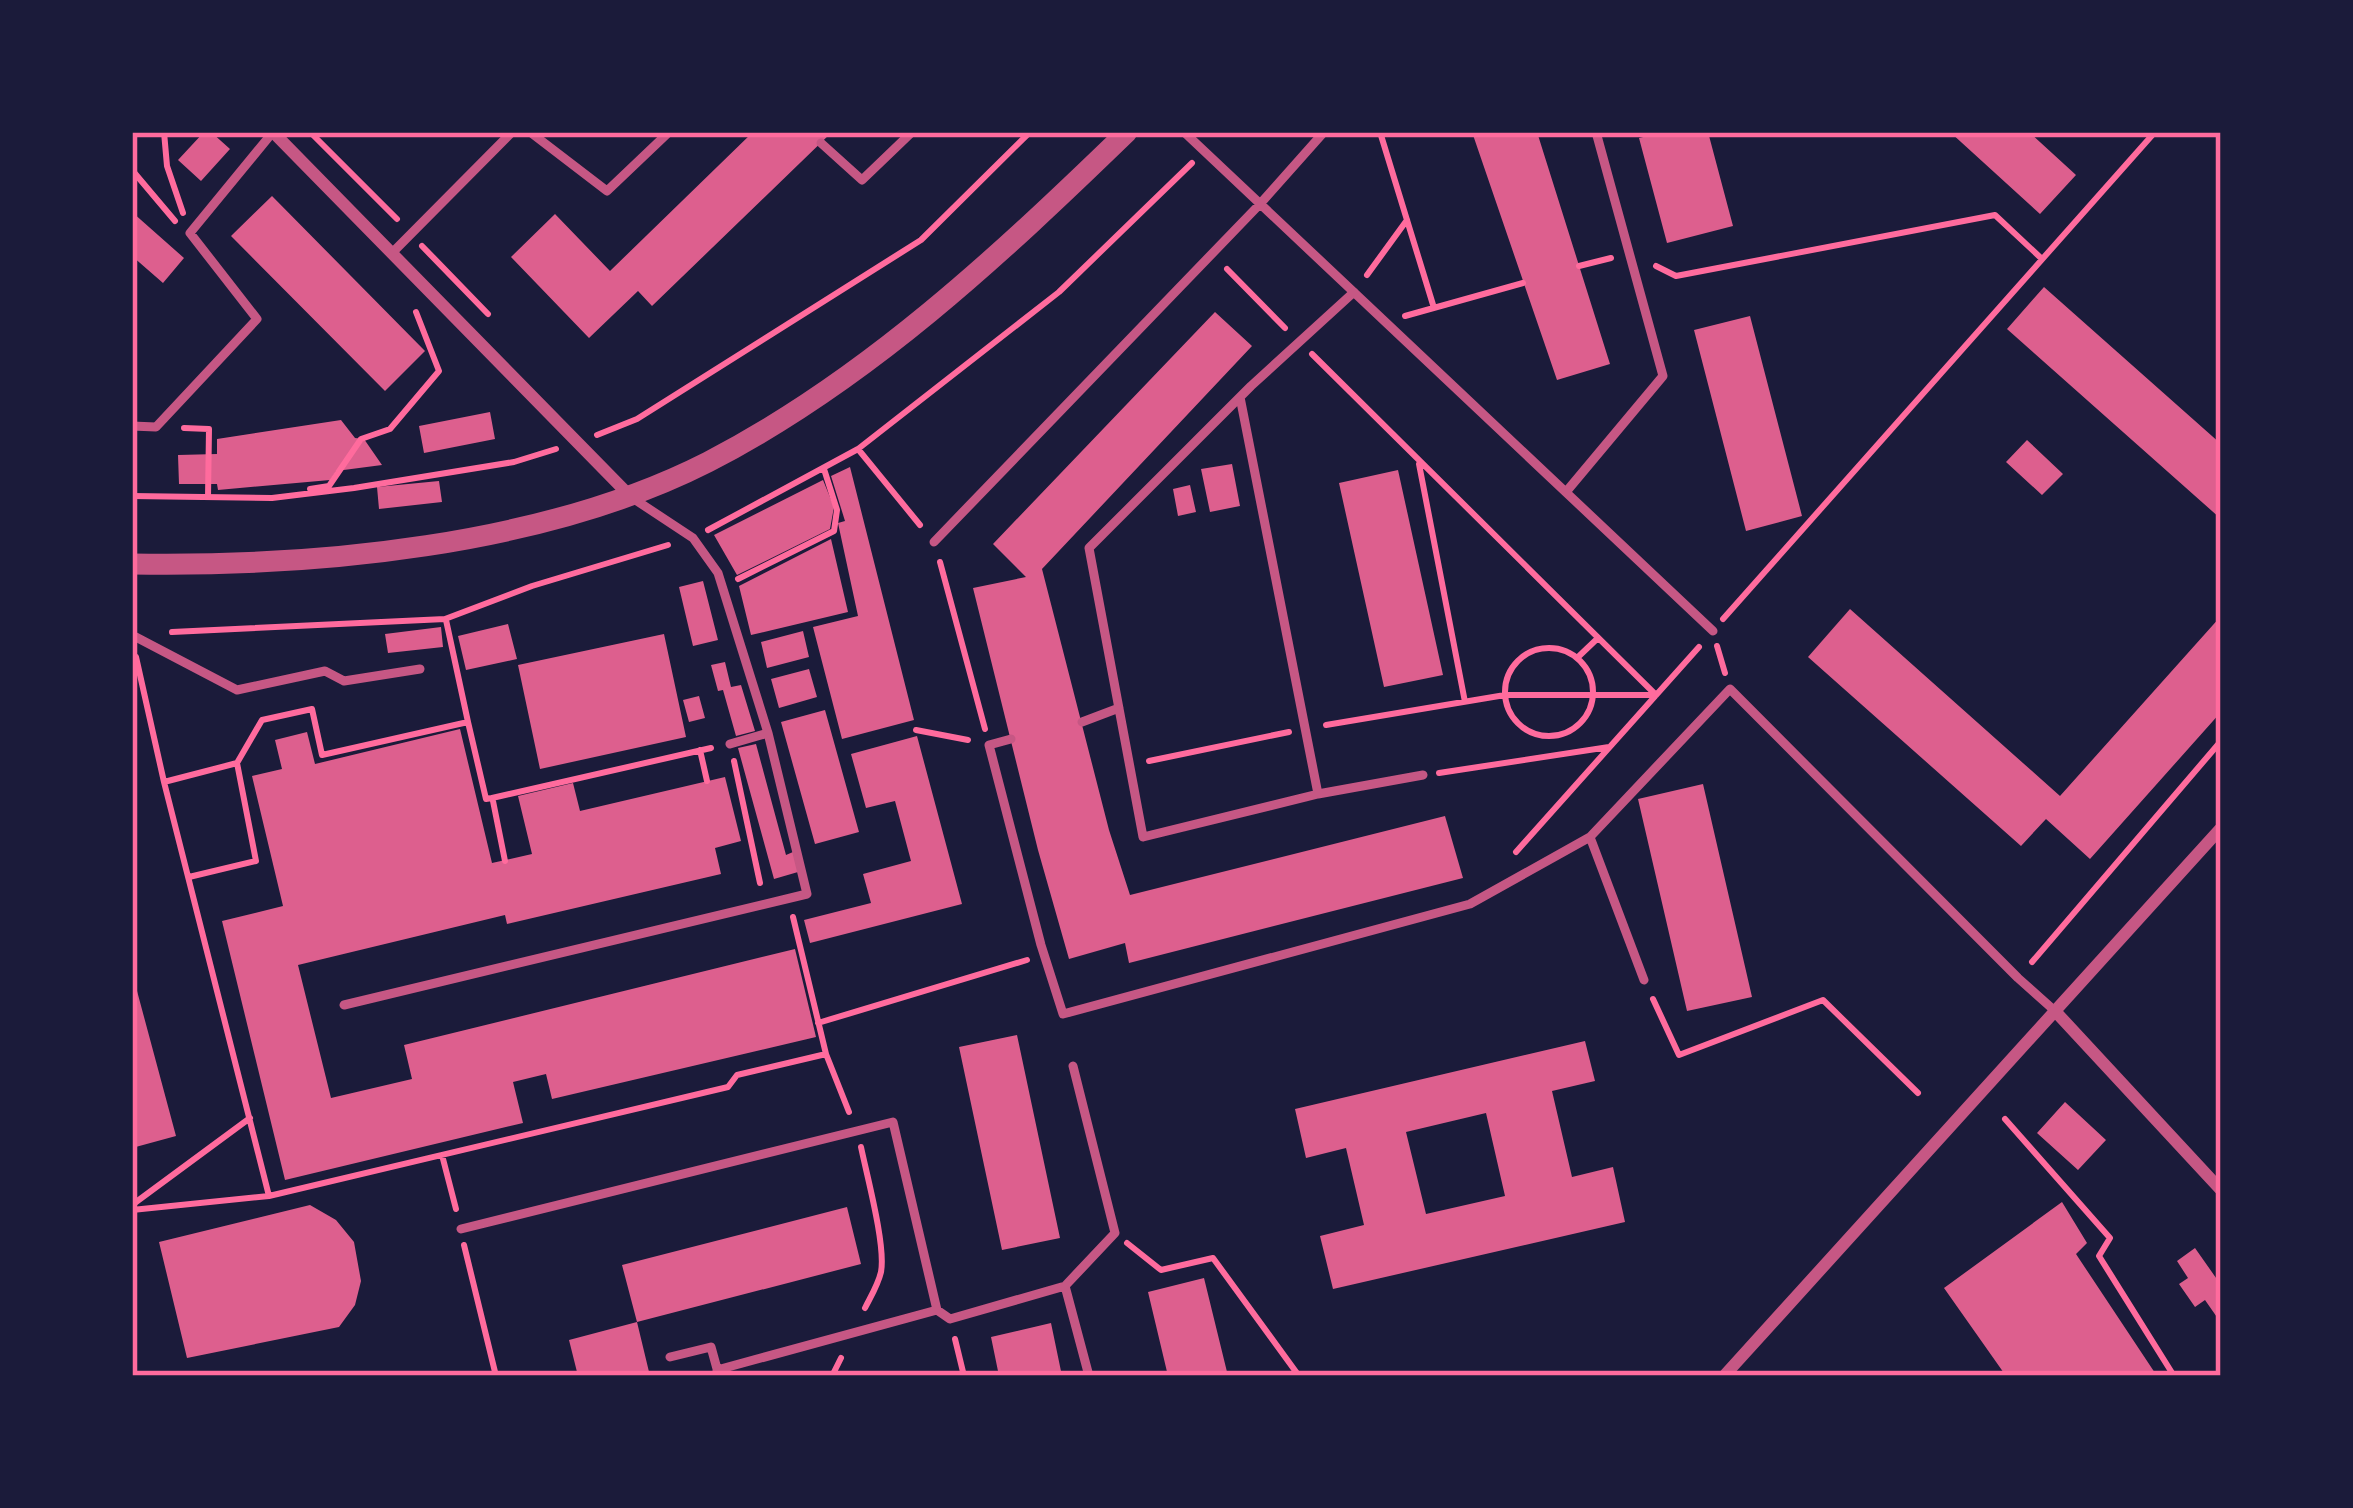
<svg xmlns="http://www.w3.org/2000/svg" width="2353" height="1508" font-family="Rubik,sans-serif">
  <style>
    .building { fill: #dd5f8e; fill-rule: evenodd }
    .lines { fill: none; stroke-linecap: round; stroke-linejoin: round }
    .path { stroke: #ff6b9d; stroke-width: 6 }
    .service { stroke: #c65784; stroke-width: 9 }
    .minor { stroke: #c65784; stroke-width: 12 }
    .tertiary { stroke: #c65784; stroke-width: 21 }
    .neatline { fill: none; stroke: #ff6b9d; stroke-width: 4.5 }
  </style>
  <rect width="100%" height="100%" fill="#1b1b3a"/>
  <path class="building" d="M 204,132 L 211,132 L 230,149 L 201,181 L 178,160 Z
    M 753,132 L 832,132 L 652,306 L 638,291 L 589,338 L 511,257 L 555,214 L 610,271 Z
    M 1472,132 L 1537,132 L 1610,364 L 1557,380 Z
    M 1664,132 L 1708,132 L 1733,226 L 1667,243 L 1639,138 Z
    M 1950,132 L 2029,132 L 2076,175 L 2040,214 Z
    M 272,196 L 425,351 L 385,391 L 231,236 Z
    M 132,212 L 184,258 L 163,283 L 132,256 Z
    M 2044,287 L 2221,444 L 2221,519 L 2007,329 Z
    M 1215,312 L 1252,346 L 1042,569 L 1109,830 L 1130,895 L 1445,816 L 1463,878 L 1129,963 L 1125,943 L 1069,959 L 1038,850 L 973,588 L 1026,577 L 993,544 Z
    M 1750,316 L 1802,516 L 1746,531 L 1694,330 Z
    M 490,412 L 495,439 L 424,453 L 419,426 Z
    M 341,420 L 355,438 L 364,439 L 382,465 L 336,471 L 330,480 L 218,490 L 217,484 L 179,484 L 178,455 L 217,454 L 217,439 Z
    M 2027,440 L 2063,474 L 2042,495 L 2006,462 Z
    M 1232,464 L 1240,506 L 1210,512 L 1201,469 Z
    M 850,467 L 914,720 L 842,739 L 813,627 L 858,616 L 838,523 L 845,521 L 831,476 Z
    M 1398,470 L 1443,675 L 1384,687 L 1339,483 Z
    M 823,480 L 834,507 L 830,529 L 737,575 L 714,535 Z
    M 439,481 L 442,502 L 379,509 L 377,487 Z
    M 1190,485 L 1196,512 L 1178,516 L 1173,489 Z
    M 831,539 L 848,612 L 751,635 L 739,586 Z
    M 703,581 L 718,640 L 693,646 L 679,587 Z
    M 1850,609 L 2060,796 L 2221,616 L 2221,712 L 2090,859 L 2046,819 L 2021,846 L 1808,657 Z
    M 508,624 L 517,659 L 466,670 L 458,636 Z
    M 441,627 L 443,647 L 388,653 L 385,634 Z
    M 803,631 L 809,657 L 767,668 L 761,642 Z
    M 664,634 L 686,737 L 540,769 L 518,665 Z
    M 725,662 L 731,687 L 741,685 L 755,731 L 736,736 L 723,690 L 718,691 L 711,665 Z
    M 809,669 L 817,697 L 779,708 L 771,679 Z
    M 699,696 L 705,718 L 689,722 L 683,700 Z
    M 825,710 L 859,832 L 815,844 L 781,722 Z
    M 460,729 L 492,863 L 532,854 L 518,796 L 573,783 L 580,811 L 725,777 L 741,841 L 715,848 L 721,874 L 507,924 L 505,915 L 298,965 L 331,1098 L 412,1079 L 404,1045 L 795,949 L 816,1037 L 552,1099 L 546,1074 L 513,1082 L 523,1123 L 285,1180 L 222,921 L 283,906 L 252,776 L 282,769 L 275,740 L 307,732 L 315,764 Z
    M 917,736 L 962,904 L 810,943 L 804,920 L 871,903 L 863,874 L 911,861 L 895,801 L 866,808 L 851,754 Z
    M 756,744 L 786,855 L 793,852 L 798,872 L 774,879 L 738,748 Z
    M 1703,784 L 1752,997 L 1687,1011 L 1638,799 Z
    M 133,976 L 176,1136 L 132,1148 L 132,977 Z
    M 1017,1035 L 1060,1238 L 1002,1250 L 959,1047 Z
    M 1585,1041 L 1595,1081 L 1552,1091 L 1572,1177 L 1613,1167 L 1625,1222 L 1333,1289 L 1320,1236 L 1364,1225 L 1346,1148 L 1306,1158 L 1295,1109 ZM 1486,1113 L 1505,1196 L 1426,1214 L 1406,1132 Z
    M 2065,1102 L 2106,1140 L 2078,1170 L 2037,1133 Z
    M 2062,1202 L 2087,1243 L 2076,1254 L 2157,1376 L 2006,1376 L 1944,1288 Z
    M 310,1205 L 336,1220 L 354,1242 L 361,1281 L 355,1305 L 339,1327 L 187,1358 L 159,1242 Z
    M 847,1207 L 861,1264 L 637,1322 L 622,1265 Z
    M 2195,1248 L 2221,1285 L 2221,1323 L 2205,1300 L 2195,1307 L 2179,1284 L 2188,1278 L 2177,1261 Z
    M 1204,1278 L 1228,1376 L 1168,1376 L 1148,1292 Z
    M 637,1322 L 650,1376 L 578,1376 L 569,1340 Z
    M 1051,1323 L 1062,1376 L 999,1376 L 991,1337 Z"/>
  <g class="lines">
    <path class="path" d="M 164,132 L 167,166 L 183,213
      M 310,132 L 397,219
      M 1380,132 L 1434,308
      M 132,170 L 175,221
      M 422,246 L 488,314
      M 1579,266 L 1611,258
      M 1656,266 L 1676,276 L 1995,215 L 2042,259
      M 1227,269 L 1285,328
      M 1367,275 L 1407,220
      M 1405,316 L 1523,283
      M 1312,354 L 1656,695
      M 184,428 L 209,429 L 208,497
      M 597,435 L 637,419 L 921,240 L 1030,132
      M 858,449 L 920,525
      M 1419,464 L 1465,702
      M 310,489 L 329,486 L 361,439 L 390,429 L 439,371 L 416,312
      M 132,496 L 272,498 L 354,488 L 514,462 L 556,449
      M 708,530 L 858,449 L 1059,292 L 1192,163
      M 940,562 L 985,729
      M 738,579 L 834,531 L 837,510 L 824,469
      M 1723,619 L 2155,132
      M 446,620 L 468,722
      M 172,632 L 445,619 L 532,586 L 668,545
      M 1717,646 L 1725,673
      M1505 692a44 44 0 1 1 88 0a44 44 0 1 1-88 0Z
      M 1577,658 L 1598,638
      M 1326,725 L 1505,695 L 1656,695
      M 916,730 L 968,740
      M 700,750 L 707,781
      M 734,761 L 760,883
      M 1149,761 L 1289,732
      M 1439,773 L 1609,747
      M 164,782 L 237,763 L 262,720 L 312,709 L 322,755 L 468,722 L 486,799 L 492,798 L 493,801 L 505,861
      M 492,798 L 711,748
      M 1516,852 L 1699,647
      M 189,877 L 256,861 L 237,763
      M 793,917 L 826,1054 L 849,1112
      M 2032,962 L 2221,741
      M 1653,999 L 1679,1055 L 1823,1000 L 1918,1093
      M 818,1023 L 1027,960
      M 2005,1119 L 2110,1238 L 2099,1256 L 2174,1376
      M 861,1147 C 867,1176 886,1246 881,1272 C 878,1285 871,1296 865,1308
      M 442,1155 L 456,1209
      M 269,1196 L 728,1087 L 737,1075 L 826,1054
      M 132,1205 L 250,1118
      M 132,1210 L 269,1196 L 164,782 L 136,657
      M 1127,1243 L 1161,1270 L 1213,1258 L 1299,1376
      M 464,1245 L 496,1376
      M 955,1339 L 964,1376
      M 832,1376 L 841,1358"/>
    <path class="service" d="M 530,132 L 607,191 L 669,132
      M 1184,132 L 1713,631
      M 821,143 L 862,180 L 912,132
      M 393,252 L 512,132
      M 1354,292 L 1251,386 L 1089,548 L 1143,837 L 1318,794 L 1423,775
      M 1240,397 L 1318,794
      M 132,426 L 156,427 L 257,319 L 190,233 L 273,132
      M 1566,492 L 1663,376 L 1596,132
      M 934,542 L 1260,204 L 1324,132
      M 132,635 L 237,690 L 325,671 L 344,681 L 420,669
      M 1082,722 L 1119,708
      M 1011,739 L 989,745 L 1041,945 L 1063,1014 L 1470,904 L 1590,837
      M 730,744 L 768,733
      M 1644,980 L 1590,837 L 1730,689 L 2018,978 L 2055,1011
      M 344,1005 L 807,894 L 768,733 L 718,573 L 693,538 L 634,499
      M 461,1229 L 893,1122 L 937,1310
      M 1065,1286 L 1089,1376
      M 670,1357 L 711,1347 L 719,1376
      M 717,1370 L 937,1310 L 950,1319 L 1065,1286 L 1115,1233 L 1073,1066"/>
    <path class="minor" d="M 273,132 L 629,495
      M 2055,1011 L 2221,1190
      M 1724,1376 L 2221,828"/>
    <path class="tertiary" d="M 132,564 C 315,567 543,546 708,462 C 867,380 1000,255 1127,132"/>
  </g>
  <rect width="2353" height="1508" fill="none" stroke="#1b1b3a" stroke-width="270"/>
  <rect x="135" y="135" width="2083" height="1238" class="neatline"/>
</svg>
